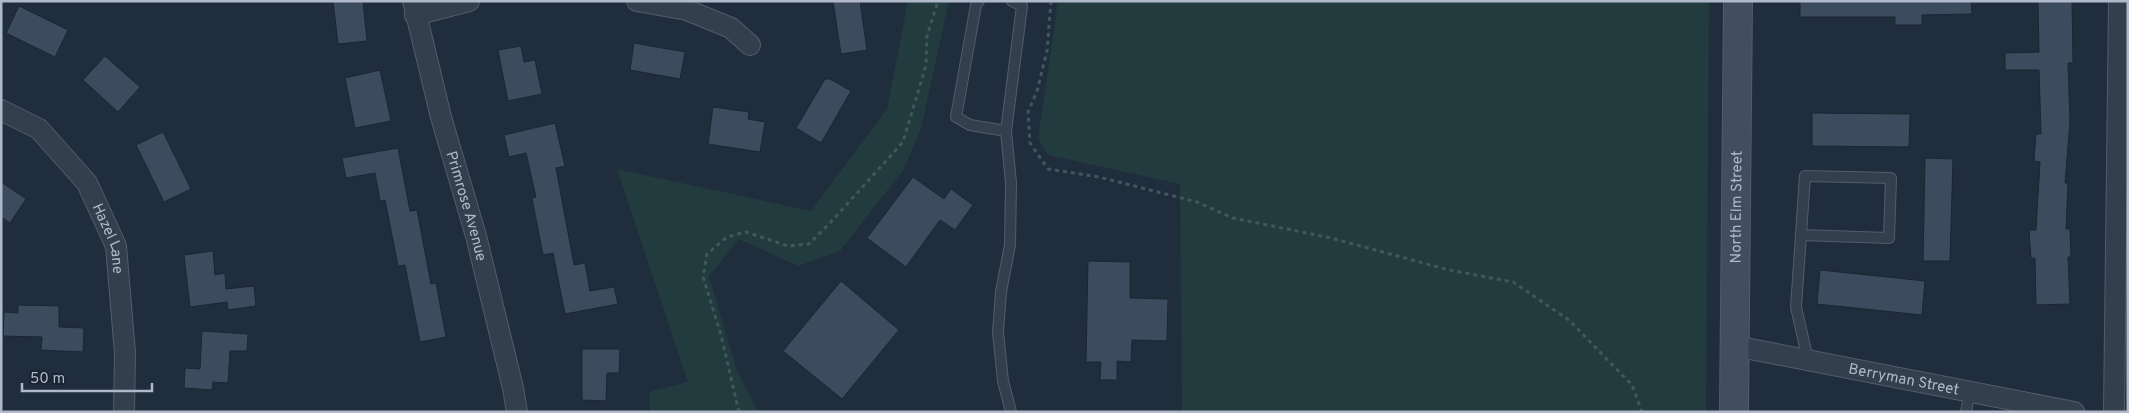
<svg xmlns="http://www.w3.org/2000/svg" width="2129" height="413" font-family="Overpass,sans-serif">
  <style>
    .green { fill: #223b3e }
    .building { fill: #3c4b5d; stroke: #1c2634 }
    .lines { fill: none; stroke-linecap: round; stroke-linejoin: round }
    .lane-casing { stroke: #535c6b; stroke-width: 12 }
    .street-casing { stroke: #535c6b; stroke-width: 22 }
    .secondary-casing { stroke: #535c6b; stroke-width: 30 }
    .path { stroke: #40585b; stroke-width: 3; stroke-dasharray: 4 4; stroke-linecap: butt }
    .lane { stroke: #343f4d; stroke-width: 10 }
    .street { stroke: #343f4d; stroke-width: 20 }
    .secondary { stroke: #424d60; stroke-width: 28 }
    .labels { text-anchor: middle; stroke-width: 5; stroke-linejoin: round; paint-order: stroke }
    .street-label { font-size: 15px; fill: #b0b9c9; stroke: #1a2432 }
  </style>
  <rect width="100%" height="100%" fill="#202d3d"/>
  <path class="green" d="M 908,1 L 949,1 L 921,129 L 904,169 L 840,251 L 798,266 L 739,239 L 709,276 L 737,371 L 757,409 L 761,412 L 650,412 L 649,392 L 688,382 L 617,169 L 811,211 L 887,109 Z
    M 1058,1 L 1709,1 L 1706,412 L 1182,412 L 1180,184 L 1048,155 L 1038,139 Z"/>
  <path class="building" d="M 333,1 L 363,1 L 367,41 L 338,44 Z
    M 833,1 L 860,1 L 867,50 L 841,54 Z
    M 1800,1 L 1971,1 L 1972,14 L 1922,15 L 1922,25 L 1895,25 L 1895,17 L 1800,17 Z
    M 2038,1 L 2072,1 L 2073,63 L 2068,63 L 2070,121 L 2065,183 L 2068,183 L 2066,229 L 2070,229 L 2071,257 L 2068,257 L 2070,304 L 2036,305 L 2035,258 L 2031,259 L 2029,230 L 2036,230 L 2040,162 L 2034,161 L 2036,134 L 2041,134 L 2039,70 L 2005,70 L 2005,53 L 2039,52 Z
    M 19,6 L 68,30 L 55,57 L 6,33 Z
    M 634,43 L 685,52 L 680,79 L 630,70 Z
    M 521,46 L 524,62 L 535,60 L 542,94 L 508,101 L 498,50 Z
    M 105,56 L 140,87 L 118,112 L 83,80 Z
    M 380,70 L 391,121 L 355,128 L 345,78 Z
    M 825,79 L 830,79 L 851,91 L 821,143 L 796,128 Z
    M 713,107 L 749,112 L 748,119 L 765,122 L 760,152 L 708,144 Z
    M 1812,113 L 1910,114 L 1909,147 L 1812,146 Z
    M 555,123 L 565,166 L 556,168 L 574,265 L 585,263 L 590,291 L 614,287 L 618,304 L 565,314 L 553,253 L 543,255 L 532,198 L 536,197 L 526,153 L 509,157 L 504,135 Z
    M 163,132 L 191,189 L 164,202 L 136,145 Z
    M 398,148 L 410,211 L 417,210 L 431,284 L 436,283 L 446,337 L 420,342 L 405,265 L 398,266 L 385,200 L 380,201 L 375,173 L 346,178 L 342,158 Z
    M 1925,158 L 1953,159 L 1950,261 L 1923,261 Z
    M 913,177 L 944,199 L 951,189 L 973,205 L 955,230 L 940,220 L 906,267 L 867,238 Z
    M 1,182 L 26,199 L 10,223 L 1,217 Z
    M 213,251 L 215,275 L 225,273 L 226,289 L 254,286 L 256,306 L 228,310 L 227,302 L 190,307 L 184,255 Z
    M 1088,261 L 1130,262 L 1130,298 L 1168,299 L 1167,341 L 1132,340 L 1131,362 L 1117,361 L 1117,380 L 1100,380 L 1101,362 L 1086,362 Z
    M 1820,270 L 1925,281 L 1922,315 L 1817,304 Z
    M 841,281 L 899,330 L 842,399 L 783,351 Z
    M 18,305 L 59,306 L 59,327 L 84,328 L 83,352 L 41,350 L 42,337 L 3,336 L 4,312 L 18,313 Z
    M 202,331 L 248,334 L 247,351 L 230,351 L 228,383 L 213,382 L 212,390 L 184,388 L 185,368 L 200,369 Z
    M 582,349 L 620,349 L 619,373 L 607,373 L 606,401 L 582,400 Z"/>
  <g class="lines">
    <g class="lane-casing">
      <path id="lane" d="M 979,1 L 976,5 L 956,117 L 970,125 L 1006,131
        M 1801,235 L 1889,238 L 1891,178 L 1805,176 L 1796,307 L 1808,360
        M 1011,412 L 1003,381 L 998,332 L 1001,292 L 1010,245 L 1011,183 L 1006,131 L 1022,6 L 1012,1
        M 1966,412 L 1970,391"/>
    </g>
    <g class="street-casing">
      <g id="street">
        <path id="s1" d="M 413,1 L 441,117 L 476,236 L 513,388 L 517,412"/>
        <path d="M 637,1 L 687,10 L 731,28 L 750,45"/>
        <path d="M 415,15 L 469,1"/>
        <path id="s2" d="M 1,110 L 39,129 L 87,183 L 116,246 L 125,353 L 124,412"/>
        <path id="s3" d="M 1735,346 L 2074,412"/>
        <path d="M 2114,412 L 2119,1"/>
      </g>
    </g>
    <g class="secondary-casing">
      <g id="secondary">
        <path id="s4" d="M 1734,412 L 1738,1"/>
      </g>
    </g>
    <path class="path" d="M 1051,1 L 1047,51 L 1037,91 L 1028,112 L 1030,143 L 1048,169 L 1099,177 L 1197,202 L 1233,218 L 1331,238 L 1449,270 L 1513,282 L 1569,320 L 1632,385 L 1642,412
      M 739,412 L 721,335 L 703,277 L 707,254 L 727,237 L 746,232 L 788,246 L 809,244 L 830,223 L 903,142 L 926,65 L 927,36 L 938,1"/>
    <use href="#lane" class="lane"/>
    <use href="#street" class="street"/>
    <use href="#secondary" class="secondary"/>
  </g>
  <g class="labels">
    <g class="street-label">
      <text dy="5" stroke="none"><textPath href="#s1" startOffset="212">Primrose Avenue</textPath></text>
      <text dy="5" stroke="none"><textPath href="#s4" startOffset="205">North Elm Street</textPath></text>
      <text dy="5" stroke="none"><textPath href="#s2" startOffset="175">Hazel Lane</textPath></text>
      <text dy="5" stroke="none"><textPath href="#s3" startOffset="172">Berryman Street</textPath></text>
    </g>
  </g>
  <rect width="2129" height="413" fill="none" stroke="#b0b9c9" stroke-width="5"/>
  <path d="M22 383v8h130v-8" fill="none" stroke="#b0b9c9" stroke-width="2.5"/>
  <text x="30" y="383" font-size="15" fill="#b0b9c9" stroke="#1a2432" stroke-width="4" paint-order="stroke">50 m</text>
</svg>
